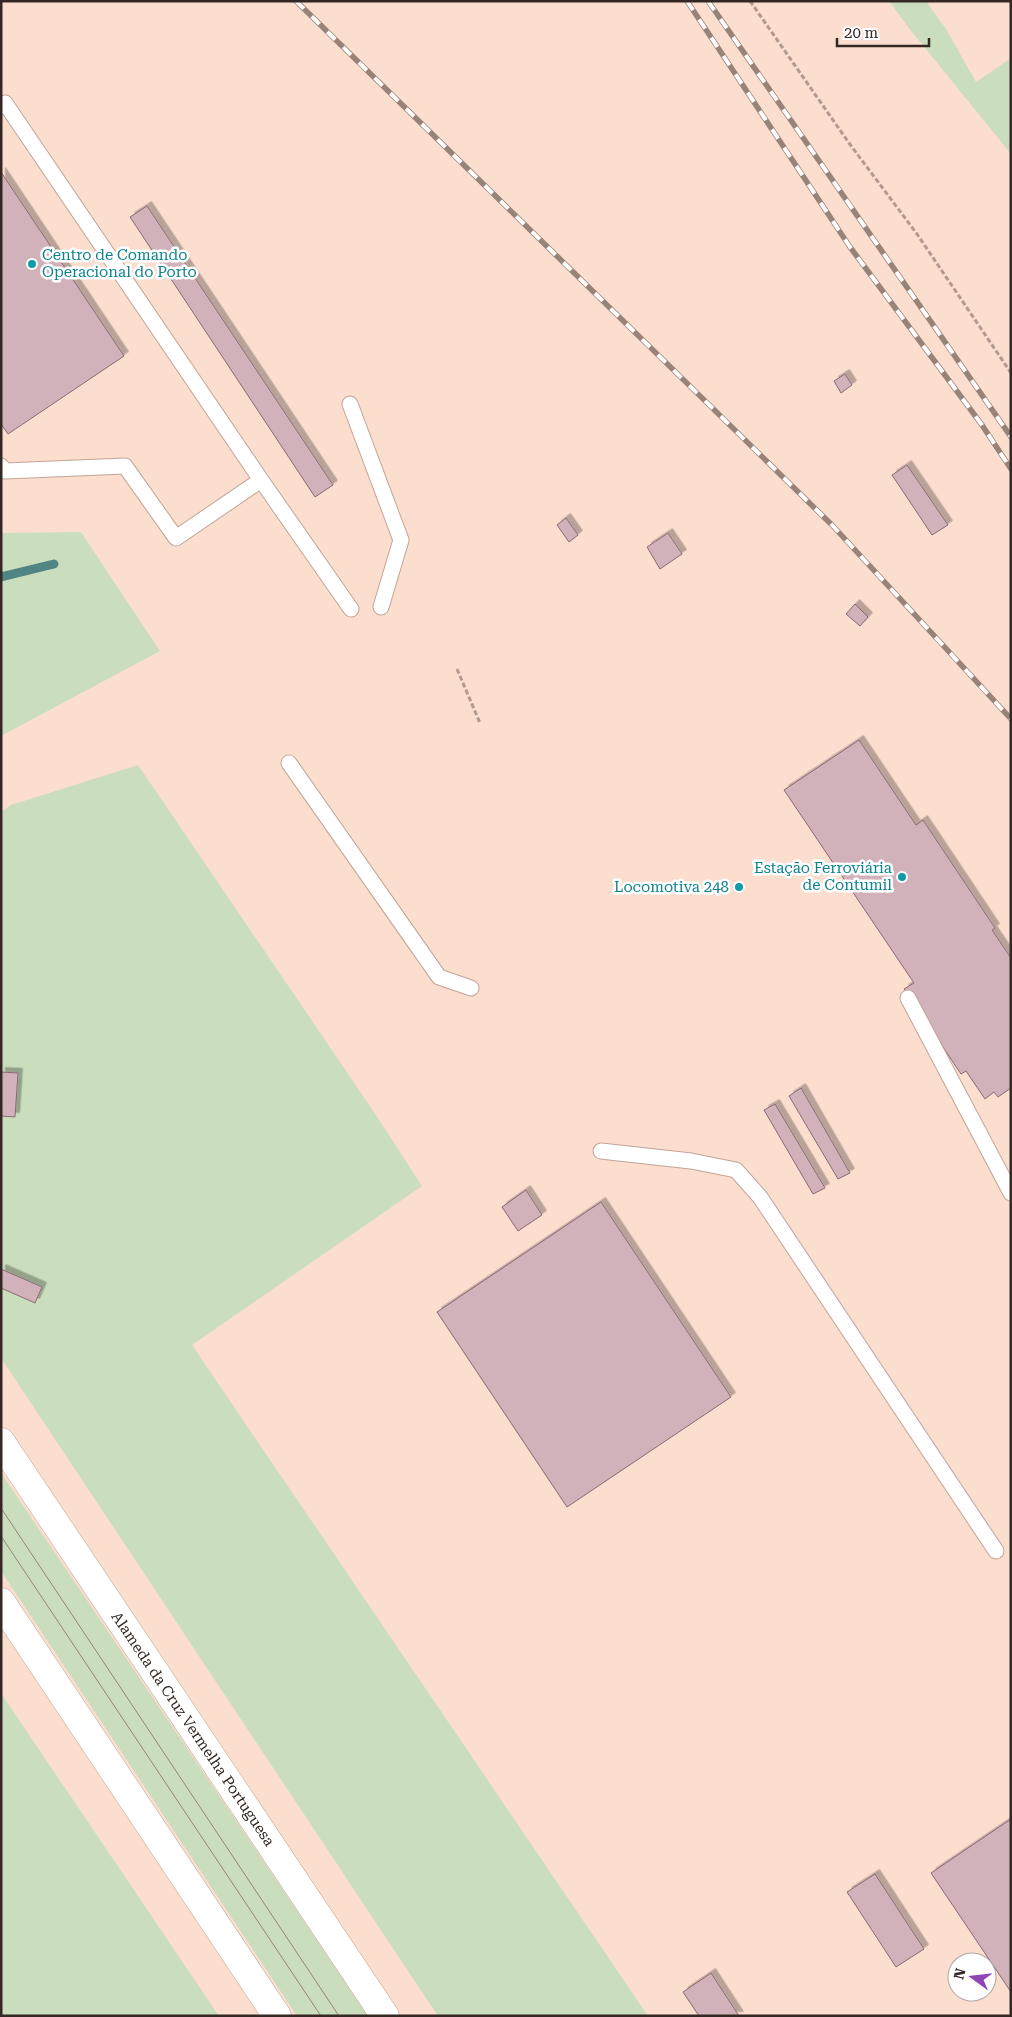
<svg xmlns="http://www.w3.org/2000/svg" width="1012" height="2017" font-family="'Roboto Serif',serif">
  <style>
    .green { fill: #caddbc }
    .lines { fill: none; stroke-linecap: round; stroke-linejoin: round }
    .stream { stroke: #508584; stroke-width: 9 }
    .building { fill: #d1b1ba; stroke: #876a73; filter: url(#shadow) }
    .service-casing { stroke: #c1a497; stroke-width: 17 }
    .minor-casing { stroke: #c1a497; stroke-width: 29 }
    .path { stroke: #b19a8f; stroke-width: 3; stroke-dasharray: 5 2.5; stroke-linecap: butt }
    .service { stroke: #fff; stroke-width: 15 }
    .minor { stroke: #fff; stroke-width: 28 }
    .tram { stroke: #988379; stroke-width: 1 }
    .rail-casing { stroke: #988379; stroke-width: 5.5 }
    .rail { stroke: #fff; stroke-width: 4; stroke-dasharray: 11; stroke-linecap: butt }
    .culture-dot { fill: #0f9aa8; stroke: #fff; stroke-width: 2 }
    .labels { text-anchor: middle; stroke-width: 5; stroke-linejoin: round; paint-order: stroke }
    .culture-label { font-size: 15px; fill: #0d838f; stroke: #fff; text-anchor: end }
    .street-label { font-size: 15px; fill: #332823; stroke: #fff }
  </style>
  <defs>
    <filter id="shadow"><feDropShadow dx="4.5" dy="-4.5" stdDeviation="0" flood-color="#0004"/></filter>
  </defs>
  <rect width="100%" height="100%" fill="#fcdecf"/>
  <path class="green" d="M 889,1 L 926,1 L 946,29 L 976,82 L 1011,58 L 1011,154 L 908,27 Z
    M 81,532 L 160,651 L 1,736 L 1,533 Z
    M 138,765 L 376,1115 L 422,1186 L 192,1345 L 648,2016 L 438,2016 L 1,1358 L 1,812 L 11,805 Z
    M 1,1473 L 368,2016 L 297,2016 L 1,1571 Z
    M 1,1693 L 11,1708 L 219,2016 L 1,2016 Z"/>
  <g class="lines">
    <path class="stream" d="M 1,577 L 54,564"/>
  </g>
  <path class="building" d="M 1,172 L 124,356 L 8,434 L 1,424 Z
    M 147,206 L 333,485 L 315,497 L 130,217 Z
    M 845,374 L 852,385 L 841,393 L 834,381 Z
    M 907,465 L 948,525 L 932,535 L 892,475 Z
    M 566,518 L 578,535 L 569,542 L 557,525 Z
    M 668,533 L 682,554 L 660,569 L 647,547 Z
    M 855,604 L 868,617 L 860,626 L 846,614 Z
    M 859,740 L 916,825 L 923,820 L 995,928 L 992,930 L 1011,958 L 1011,1088 L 998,1097 L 994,1092 L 985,1099 L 966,1071 L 961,1074 L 904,989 L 914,983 L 784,790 Z
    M 1,1072 L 18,1073 L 15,1117 L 1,1116 Z
    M 801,1088 L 850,1173 L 838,1179 L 789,1096 Z
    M 775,1104 L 825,1188 L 813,1194 L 764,1110 Z
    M 526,1190 L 542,1215 L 518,1231 L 502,1207 Z
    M 601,1202 L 731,1397 L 567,1507 L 437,1312 Z
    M 1,1269 L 42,1287 L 35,1303 L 1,1288 Z
    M 1011,1819 L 1011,1992 L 931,1873 Z
    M 875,1874 L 924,1949 L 896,1967 L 847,1892 Z
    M 711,1973 L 739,2016 L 699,2016 L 683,1992 Z"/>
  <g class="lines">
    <g class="service-casing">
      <path id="service" d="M 1,106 L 5,103 L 261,480 L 351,609
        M 350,404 L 401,540 L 381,607
        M 1,466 L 5,471 L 125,466 L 176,538 L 261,480
        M 289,763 L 439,977 L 471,988
        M 908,998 L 1011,1193
        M 601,1151 L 691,1161 L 736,1170 L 760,1197 L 996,1551"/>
    </g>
    <g class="minor-casing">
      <path id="minor" d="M 1,1442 L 385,2016
        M 1,1602 L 277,2016"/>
    </g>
    <path class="path" d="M 750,1 L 849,143 L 917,234 L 1011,373
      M 457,669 L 480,723"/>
    <use href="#service" class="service"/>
    <use href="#minor" class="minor"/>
    <path class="tram" d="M 1,1508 L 339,2016
      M 1,1536 L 321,2016"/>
    <g class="rail-casing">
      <path id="rail" d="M 296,1 L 832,525 L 1011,719
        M 687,1 L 850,247 L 982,425 L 1011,469
        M 708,1 L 1011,437"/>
    </g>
    <use href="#rail" class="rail"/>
  </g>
  <g class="culture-dot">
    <circle cx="32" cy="264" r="5"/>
    <circle cx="902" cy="877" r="5"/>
    <circle cx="739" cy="887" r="5"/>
  </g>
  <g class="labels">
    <g class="culture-label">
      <text x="42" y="260" text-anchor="start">Centro de Comando<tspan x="42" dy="17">Operacional do Porto</tspan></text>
      <text x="892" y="873">Estação Ferroviária<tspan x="892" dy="17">de Contumil</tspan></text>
      <text x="729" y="892">Locomotiva 248</text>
    </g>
    <g class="street-label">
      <text transform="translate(193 1729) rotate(56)" y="5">Alameda da Cruz Vermelha Portuguesa</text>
    </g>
  </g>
  <rect width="1012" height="2017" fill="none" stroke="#332823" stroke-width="5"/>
  <g transform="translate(972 1977) rotate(285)"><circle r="24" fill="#ffffff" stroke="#ada9a7"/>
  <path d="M0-4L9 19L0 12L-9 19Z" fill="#8f45b8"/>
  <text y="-8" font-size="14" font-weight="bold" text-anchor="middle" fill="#332823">N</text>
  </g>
  <path d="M837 38v8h92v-8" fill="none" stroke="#332823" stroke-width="2.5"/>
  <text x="844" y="38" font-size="15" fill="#332823" stroke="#ffffff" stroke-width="4" paint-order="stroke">20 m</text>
</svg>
